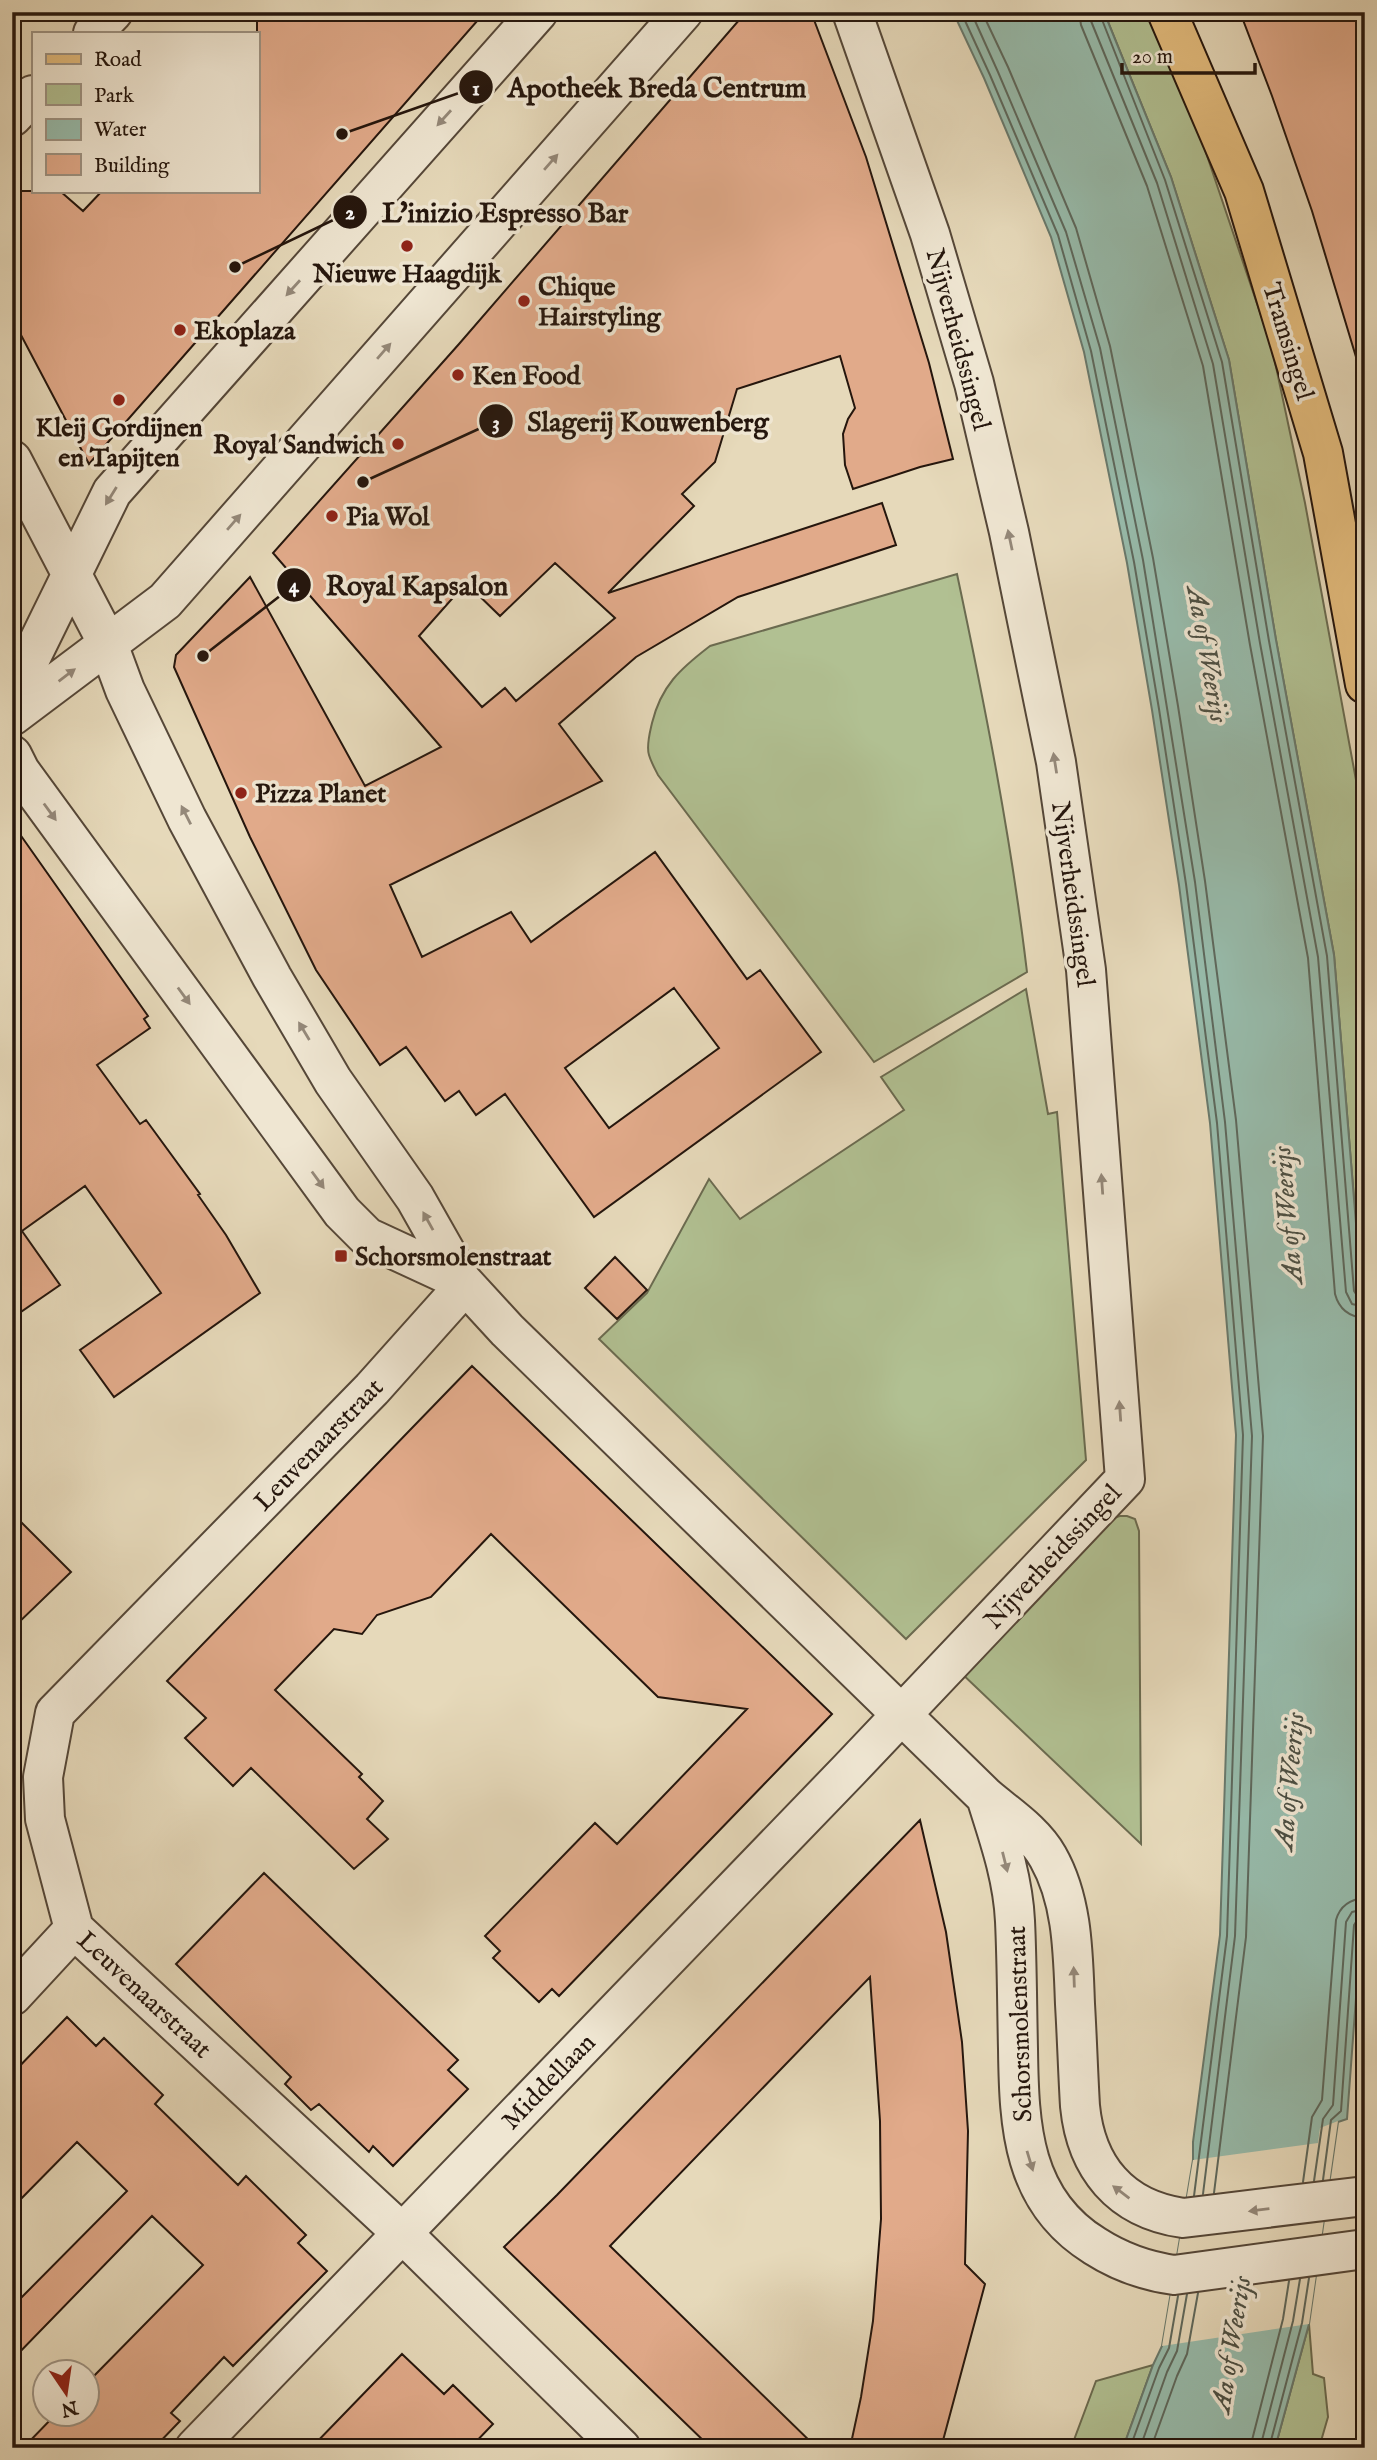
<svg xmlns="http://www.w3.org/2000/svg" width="1377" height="2460" font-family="'IM FELL English',serif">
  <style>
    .green { fill: #b1c092; stroke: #6b6b50; stroke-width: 2 }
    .water { fill: #97bbab; stroke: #69796c; stroke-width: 2 }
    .pier { fill: #e6d9ba }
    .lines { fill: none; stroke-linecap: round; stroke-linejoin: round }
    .shore { stroke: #5e685c; stroke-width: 2 }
    .building { fill: #e1aa8a; stroke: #25160d; stroke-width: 2; fill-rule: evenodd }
    .minor-casing { stroke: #554738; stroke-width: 42 }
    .major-casing { stroke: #25160d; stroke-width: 42 }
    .minor { stroke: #efe6d2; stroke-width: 38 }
    .major { stroke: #e3bc7d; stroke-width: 38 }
    .oneway { fill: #948879 }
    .poi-dot { fill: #8f2418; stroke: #efe6d2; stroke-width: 2.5 }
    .labels { text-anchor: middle; stroke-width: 7; stroke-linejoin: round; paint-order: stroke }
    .poi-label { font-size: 26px; font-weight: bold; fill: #25160d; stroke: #efe6d2; text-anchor: start }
    .street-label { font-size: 26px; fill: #25160d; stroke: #efe6d2 }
    .water-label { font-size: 28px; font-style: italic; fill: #4d5044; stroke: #efe6d2 }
    .leader { fill: none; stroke: #25160d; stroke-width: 2.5 }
    .callout-dot { fill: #25160d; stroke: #efe6d2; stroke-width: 2.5 }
    .mark-label { font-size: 21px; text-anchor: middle; font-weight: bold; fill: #fff }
    .callout-label { font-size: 28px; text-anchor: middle; font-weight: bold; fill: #25160d; stroke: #efe6d2; stroke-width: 7; stroke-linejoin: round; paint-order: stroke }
  </style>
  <rect width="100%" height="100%" fill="#e6d9ba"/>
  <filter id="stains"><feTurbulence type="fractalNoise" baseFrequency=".00286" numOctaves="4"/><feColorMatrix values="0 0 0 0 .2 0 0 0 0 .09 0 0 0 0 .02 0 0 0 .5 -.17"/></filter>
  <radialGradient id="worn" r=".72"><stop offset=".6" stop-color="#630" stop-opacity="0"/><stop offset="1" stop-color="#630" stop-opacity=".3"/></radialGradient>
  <path class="green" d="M 1104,12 L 1150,12 L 1198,129 L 1272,348 L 1305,503 L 1365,829 L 1365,1333 L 1334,955 L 1276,640 L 1229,360 L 1171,177 Z
    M 957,574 C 985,706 1011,838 1027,972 L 874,1062 L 658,775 C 655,769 651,762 649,755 C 646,746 650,732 652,723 C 661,686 680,669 710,646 Z
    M 1026,989 L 1048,1114 L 1057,1112 L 1086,1460 L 906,1639 L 599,1339 L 647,1293 L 709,1179 L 740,1219 L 904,1110 L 881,1077 Z
    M 1120,1516 L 1127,1516 L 1135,1519 L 1139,1531 L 1141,1844 L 958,1670 L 1113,1518 Z
    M 1309,2324 L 1313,2374 L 1324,2378 L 1328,2417 L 1319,2448 L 1275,2448 Z
    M 1153,2365 L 1123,2448 L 1071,2448 L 1096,2381 Z"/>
  <path class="water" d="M 953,12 L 1104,12 L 1171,177 L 1229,360 L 1276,640 L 1334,955 L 1365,1333 L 1365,1877 L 1347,2119 L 1338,2122 L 1309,2324 L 1275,2448 L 1123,2448 L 1153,2365 L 1162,2346 L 1193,2160 L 1193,2142 L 1220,1935 L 1236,1435 L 1210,1123 L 1179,885 L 1152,710 L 1127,563 L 1084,352 L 1051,237 L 984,78 Z"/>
  <path class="pier" d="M 1338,2121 L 1309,2324 L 1162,2346 L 1193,2160 L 1318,2143 L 1320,2128 Z"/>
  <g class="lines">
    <path class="shore" d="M 961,12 L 990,75 L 1058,235 L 1091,351 L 1134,562 L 1159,709 L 1186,884 L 1217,1123 L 1243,1435 L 1227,1936 L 1194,2196
      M 971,12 L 998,72 L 1066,232 L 1100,348 L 1143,560 L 1167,708 L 1195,882 L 1225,1122 L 1252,1436 L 1235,1936 L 1203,2194
      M 982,12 L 1008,67 L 1076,228 L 1110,346 L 1153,558 L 1178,706 L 1205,881 L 1236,1120 L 1263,1436 L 1246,1937 L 1214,2193
      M 1079,12 L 1081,25 L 1147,186 L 1203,366 L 1250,645 L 1308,958 L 1335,1294 C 1339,1309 1349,1317 1365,1318
      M 1090,12 L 1091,21 L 1157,183 L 1213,364 L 1260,643 L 1318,957 L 1346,1292 L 1352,1304 L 1365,1307
      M 1099,12 L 1165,180 L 1222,362 L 1269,641 L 1327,956 L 1354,1291 L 1358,1297 L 1365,1299
      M 1323,2180 L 1331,2120 L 1341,2111 L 1354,1925 L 1358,1919 L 1365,1917
      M 1314,2181 L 1323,2119 L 1333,2105 L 1346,1922 L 1352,1912 L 1365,1909
      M 1303,2182 L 1312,2117 L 1322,2100 L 1336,1920 C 1340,1906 1350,1899 1365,1898
      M 1130,2448 L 1159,2368 L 1169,2348 L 1178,2296
      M 1140,2448 L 1167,2372 L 1177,2351 L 1187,2294
      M 1151,2448 L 1177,2376 L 1187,2354 L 1198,2293
      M 1250,2448 L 1283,2319 L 1289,2281
      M 1260,2448 L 1293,2321 L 1300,2279
      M 1269,2448 L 1302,2323 L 1309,2278"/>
  </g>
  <path class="building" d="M 257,12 L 485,12 L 89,464 L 12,318 L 12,191 L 60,191 L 83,211 L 102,191 L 257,191 Z
    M 746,12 L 811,12 L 866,157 L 929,363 L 953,459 L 920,467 L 853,489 L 845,465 L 843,434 L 848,419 L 855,408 L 840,356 L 737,389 L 715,462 L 682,494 L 694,506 L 608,593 L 882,503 L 896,545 L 738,597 L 636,657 L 559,724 L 602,781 L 390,885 L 422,957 L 511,912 L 531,942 L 655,852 L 747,979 L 760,970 L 821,1052 L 594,1217 L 505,1094 L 476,1115 L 459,1091 L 445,1101 L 406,1047 L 380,1065 L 316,970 L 250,837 L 174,667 L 176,655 L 250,577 L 365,786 L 441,747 L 273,553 L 459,344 ZM 555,563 L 615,618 L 516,701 L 505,688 L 482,707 L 419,636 L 466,583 L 500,616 ZM 674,988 L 719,1048 L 609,1128 L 565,1068 Z
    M 1240,12 L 1365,12 L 1365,356 L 1356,357 L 1312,211 L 1272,96 Z
    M 12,823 L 148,1016 L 144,1019 L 150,1028 L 97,1065 L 140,1124 L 146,1120 L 200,1194 L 198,1195 L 226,1235 L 260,1293 L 114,1397 L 80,1350 L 161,1293 L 85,1186 L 22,1231 L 60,1285 L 12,1318 Z
    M 615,1257 L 647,1290 L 617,1319 L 585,1288 Z
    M 472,1366 L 832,1714 L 559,1996 L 552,1989 L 539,2002 L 493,1958 L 500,1951 L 485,1936 L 595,1823 L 617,1844 L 747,1709 L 658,1697 L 491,1534 L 431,1597 L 377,1615 L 362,1634 L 334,1629 L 275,1690 L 362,1774 L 359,1777 L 383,1801 L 367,1819 L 388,1839 L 354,1869 L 251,1768 L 233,1786 L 185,1738 L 206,1718 L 167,1681 Z
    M 12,1513 L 71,1572 L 12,1629 Z
    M 920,1820 L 946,1932 L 962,2042 L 968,2131 L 965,2264 L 985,2284 L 941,2448 L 850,2448 L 861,2397 L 873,2321 L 881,2219 L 880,2121 L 870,1977 L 610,2246 L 817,2448 L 711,2448 L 504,2247 L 557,2195 Z
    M 264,1873 L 458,2060 L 448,2070 L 468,2089 L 393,2166 L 373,2146 L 369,2152 L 319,2104 L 311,2110 L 285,2084 L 291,2077 L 176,1964 Z
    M 67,2017 L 96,2046 L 104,2038 L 163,2095 L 155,2104 L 238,2185 L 246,2176 L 306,2235 L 298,2243 L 327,2271 L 233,2366 L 224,2357 L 171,2413 L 180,2421 L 154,2448 L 23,2448 L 56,2414 L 88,2414 L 88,2382 L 203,2265 L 152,2216 L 12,2360 L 12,2307 L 127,2191 L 77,2142 L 12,2208 L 12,2074 Z
    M 402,2354 L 444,2394 L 453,2385 L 493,2424 L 470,2448 L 311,2448 Z"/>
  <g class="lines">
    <g class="minor-casing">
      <path id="minor" d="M 93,33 L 113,12
        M 12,117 L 33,95
        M 12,460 L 108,644 L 125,690 L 187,819 L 272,977 L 333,1081 L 415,1198 L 462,1281 L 507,1330 L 986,1797 C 1007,1815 1034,1832 1048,1857 C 1073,1901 1073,1954 1075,2004 C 1077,2038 1078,2072 1080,2106 C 1086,2167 1120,2209 1183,2218 L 1365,2196
        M 12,696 L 112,492 L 538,12
        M 12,716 L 165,601 L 683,12
        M 12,755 L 20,771 L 342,1212 L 367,1237 L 462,1281
        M 465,1285 L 372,1389 L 55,1713 L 43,1777 L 45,1819 L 74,1929 L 402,2233 L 621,2448
        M 986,1797 C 999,1838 1013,1878 1015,1921 C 1017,1963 1017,2006 1018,2049 C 1019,2126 1022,2201 1095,2246 C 1120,2262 1145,2271 1174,2275 L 1365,2249
        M 12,1996 L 74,1929
        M 195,2448 L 849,1770 L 1125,1479 L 1086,970 L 1056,762 L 1009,532 L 974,383 L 930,234 L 852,12"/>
    </g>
    <g class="major-casing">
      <path id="major" d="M 1167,12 L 1244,191 L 1323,453 L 1365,684"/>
    </g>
    <use href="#minor" class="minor"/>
    <use href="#major" class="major"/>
  </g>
  <defs><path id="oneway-solid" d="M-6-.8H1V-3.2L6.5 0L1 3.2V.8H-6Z" transform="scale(1.75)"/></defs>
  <g class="oneway">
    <use href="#oneway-solid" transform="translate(444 118) rotate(132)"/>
    <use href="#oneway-solid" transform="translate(551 162) rotate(-49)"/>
    <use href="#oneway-solid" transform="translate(293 288) rotate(132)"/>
    <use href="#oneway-solid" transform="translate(384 351) rotate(-49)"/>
    <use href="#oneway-solid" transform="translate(111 496) rotate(122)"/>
    <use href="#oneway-solid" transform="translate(234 522) rotate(-49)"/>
    <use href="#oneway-solid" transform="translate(1010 540) rotate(-102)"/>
    <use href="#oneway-solid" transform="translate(67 675) rotate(-37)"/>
    <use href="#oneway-solid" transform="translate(1055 763) rotate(-99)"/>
    <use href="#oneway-solid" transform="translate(50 812) rotate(54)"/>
    <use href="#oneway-solid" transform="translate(186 815) rotate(-117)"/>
    <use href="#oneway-solid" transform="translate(184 996) rotate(54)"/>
    <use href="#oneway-solid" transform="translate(304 1031) rotate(-121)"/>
    <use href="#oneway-solid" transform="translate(318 1180) rotate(54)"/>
    <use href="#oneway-solid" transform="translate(1102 1184) rotate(-94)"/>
    <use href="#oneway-solid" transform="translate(428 1221) rotate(-119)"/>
    <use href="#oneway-solid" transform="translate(1120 1411) rotate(-94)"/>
    <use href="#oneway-solid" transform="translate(1005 1862) rotate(76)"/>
    <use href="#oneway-solid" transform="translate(1074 1977) rotate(-92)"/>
    <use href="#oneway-solid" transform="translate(1030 2161) rotate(73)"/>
    <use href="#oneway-solid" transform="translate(1121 2192) rotate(-143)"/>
    <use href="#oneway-solid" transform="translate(1259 2210) rotate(173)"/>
  </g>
  <g class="poi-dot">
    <circle cx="407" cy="246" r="7"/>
    <circle cx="524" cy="301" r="7"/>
    <circle cx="180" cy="330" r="7"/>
    <circle cx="458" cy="375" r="7"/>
    <circle cx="119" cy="400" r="7"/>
    <circle cx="398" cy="444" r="7"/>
    <circle cx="332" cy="516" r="7"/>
    <circle cx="241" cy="793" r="7"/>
    <rect x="334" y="1249" width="14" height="14" rx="3.5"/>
  </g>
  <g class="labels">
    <g class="poi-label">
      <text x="407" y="282" text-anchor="middle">Nieuwe Haagdijk</text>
      <text x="538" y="295">Chique<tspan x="538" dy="30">Hairstyling</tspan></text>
      <text x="194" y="339">Ekoplaza</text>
      <text x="472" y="384">Ken Food</text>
      <text x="119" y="436" text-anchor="middle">Kleij Gordijnen<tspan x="119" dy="30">en Tapijten</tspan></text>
      <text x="384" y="453" text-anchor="end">Royal Sandwich</text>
      <text x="346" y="525">Pia Wol</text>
      <text x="255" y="802">Pizza Planet</text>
      <text x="355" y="1265">Schorsmolenstraat</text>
    </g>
    <g class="street-label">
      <text transform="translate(959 339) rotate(75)" y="9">Nijverheidssingel</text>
      <text transform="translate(1289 341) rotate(73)" y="9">Tramsingel</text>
      <text transform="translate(1074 894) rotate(82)" y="9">Nijverheidssingel</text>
      <text transform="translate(318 1444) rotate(-46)" y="9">Leuvenaarstraat</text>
      <text transform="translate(1052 1556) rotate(-47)" y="9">Nijverheidssingel</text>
      <text transform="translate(145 1994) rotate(43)" y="9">Leuvenaarstraat</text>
      <text transform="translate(1019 2024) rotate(-92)" y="9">Schorsmolenstraat</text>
      <text transform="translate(548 2081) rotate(-46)" y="9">Middellaan</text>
    </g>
    <g class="water-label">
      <text transform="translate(1209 654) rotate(80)" y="10">Aa of Weerijs</text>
      <text transform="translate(1286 1215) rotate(-95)" y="10">Aa of Weerijs</text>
      <text transform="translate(1288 1781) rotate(-85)" y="10">Aa of Weerijs</text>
      <text transform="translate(1230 2344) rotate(-81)" y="10">Aa of Weerijs</text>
    </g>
  </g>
  <path class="leader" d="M342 134L476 87M235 267L350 212M363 482L496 421M203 656L294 585"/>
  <g class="callout-dot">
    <circle cx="342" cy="134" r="7"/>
    <circle cx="235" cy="267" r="7"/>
    <circle cx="363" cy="482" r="7"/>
    <circle cx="203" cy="656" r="7"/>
    <circle cx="476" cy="87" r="18"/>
    <circle cx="350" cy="212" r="18"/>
    <circle cx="496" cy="421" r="18"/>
    <circle cx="294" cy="585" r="18"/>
  </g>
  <g class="mark-label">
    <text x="476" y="95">1</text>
    <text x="350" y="219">2</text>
    <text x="496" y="429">3</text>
    <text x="294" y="592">4</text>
  </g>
  <g class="callout-label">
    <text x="657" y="97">Apotheek Breda Centrum</text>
    <text x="505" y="222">L'inizio Espresso Bar</text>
    <text x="648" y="431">Slagerij Kouwenberg</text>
    <text x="417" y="595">Royal Kapsalon</text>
  </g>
  <rect width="1377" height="2460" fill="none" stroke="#e6d9ba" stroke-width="42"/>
  <rect x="14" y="14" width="1349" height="2432" fill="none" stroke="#25160d" stroke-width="3.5"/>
  <rect x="21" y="21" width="1335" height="2418" fill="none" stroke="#25160d" stroke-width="2"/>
  <rect x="32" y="32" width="228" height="161" fill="#efe6d2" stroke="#9e9383" stroke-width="2"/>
  <rect x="46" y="54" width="35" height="10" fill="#e3bc7d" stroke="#9e9383" stroke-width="2"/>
  <text x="94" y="66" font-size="21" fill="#25160d">Road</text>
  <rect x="46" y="84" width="35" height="21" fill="#b1c092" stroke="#9e9383" stroke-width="2"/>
  <text x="94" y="102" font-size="21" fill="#25160d">Park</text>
  <rect x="46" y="119" width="35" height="21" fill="#97bbab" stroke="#9e9383" stroke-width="2"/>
  <text x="94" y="136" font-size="21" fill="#25160d">Water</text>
  <rect x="46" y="154" width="35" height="21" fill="#e1aa8a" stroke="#9e9383" stroke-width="2"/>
  <text x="94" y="172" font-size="21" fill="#25160d">Building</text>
  <g transform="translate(66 2393) rotate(167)"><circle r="33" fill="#efe6d2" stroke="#9e9383" stroke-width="2"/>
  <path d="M0-5L12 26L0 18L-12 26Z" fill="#8f2418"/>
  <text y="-10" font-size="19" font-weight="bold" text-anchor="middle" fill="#25160d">N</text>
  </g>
  <path d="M1122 63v10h133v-10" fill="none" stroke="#25160d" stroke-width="3.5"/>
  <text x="1132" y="63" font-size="21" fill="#25160d" stroke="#efe6d2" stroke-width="5" paint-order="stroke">20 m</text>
  <rect width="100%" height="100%" filter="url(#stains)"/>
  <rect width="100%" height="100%" fill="url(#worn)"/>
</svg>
